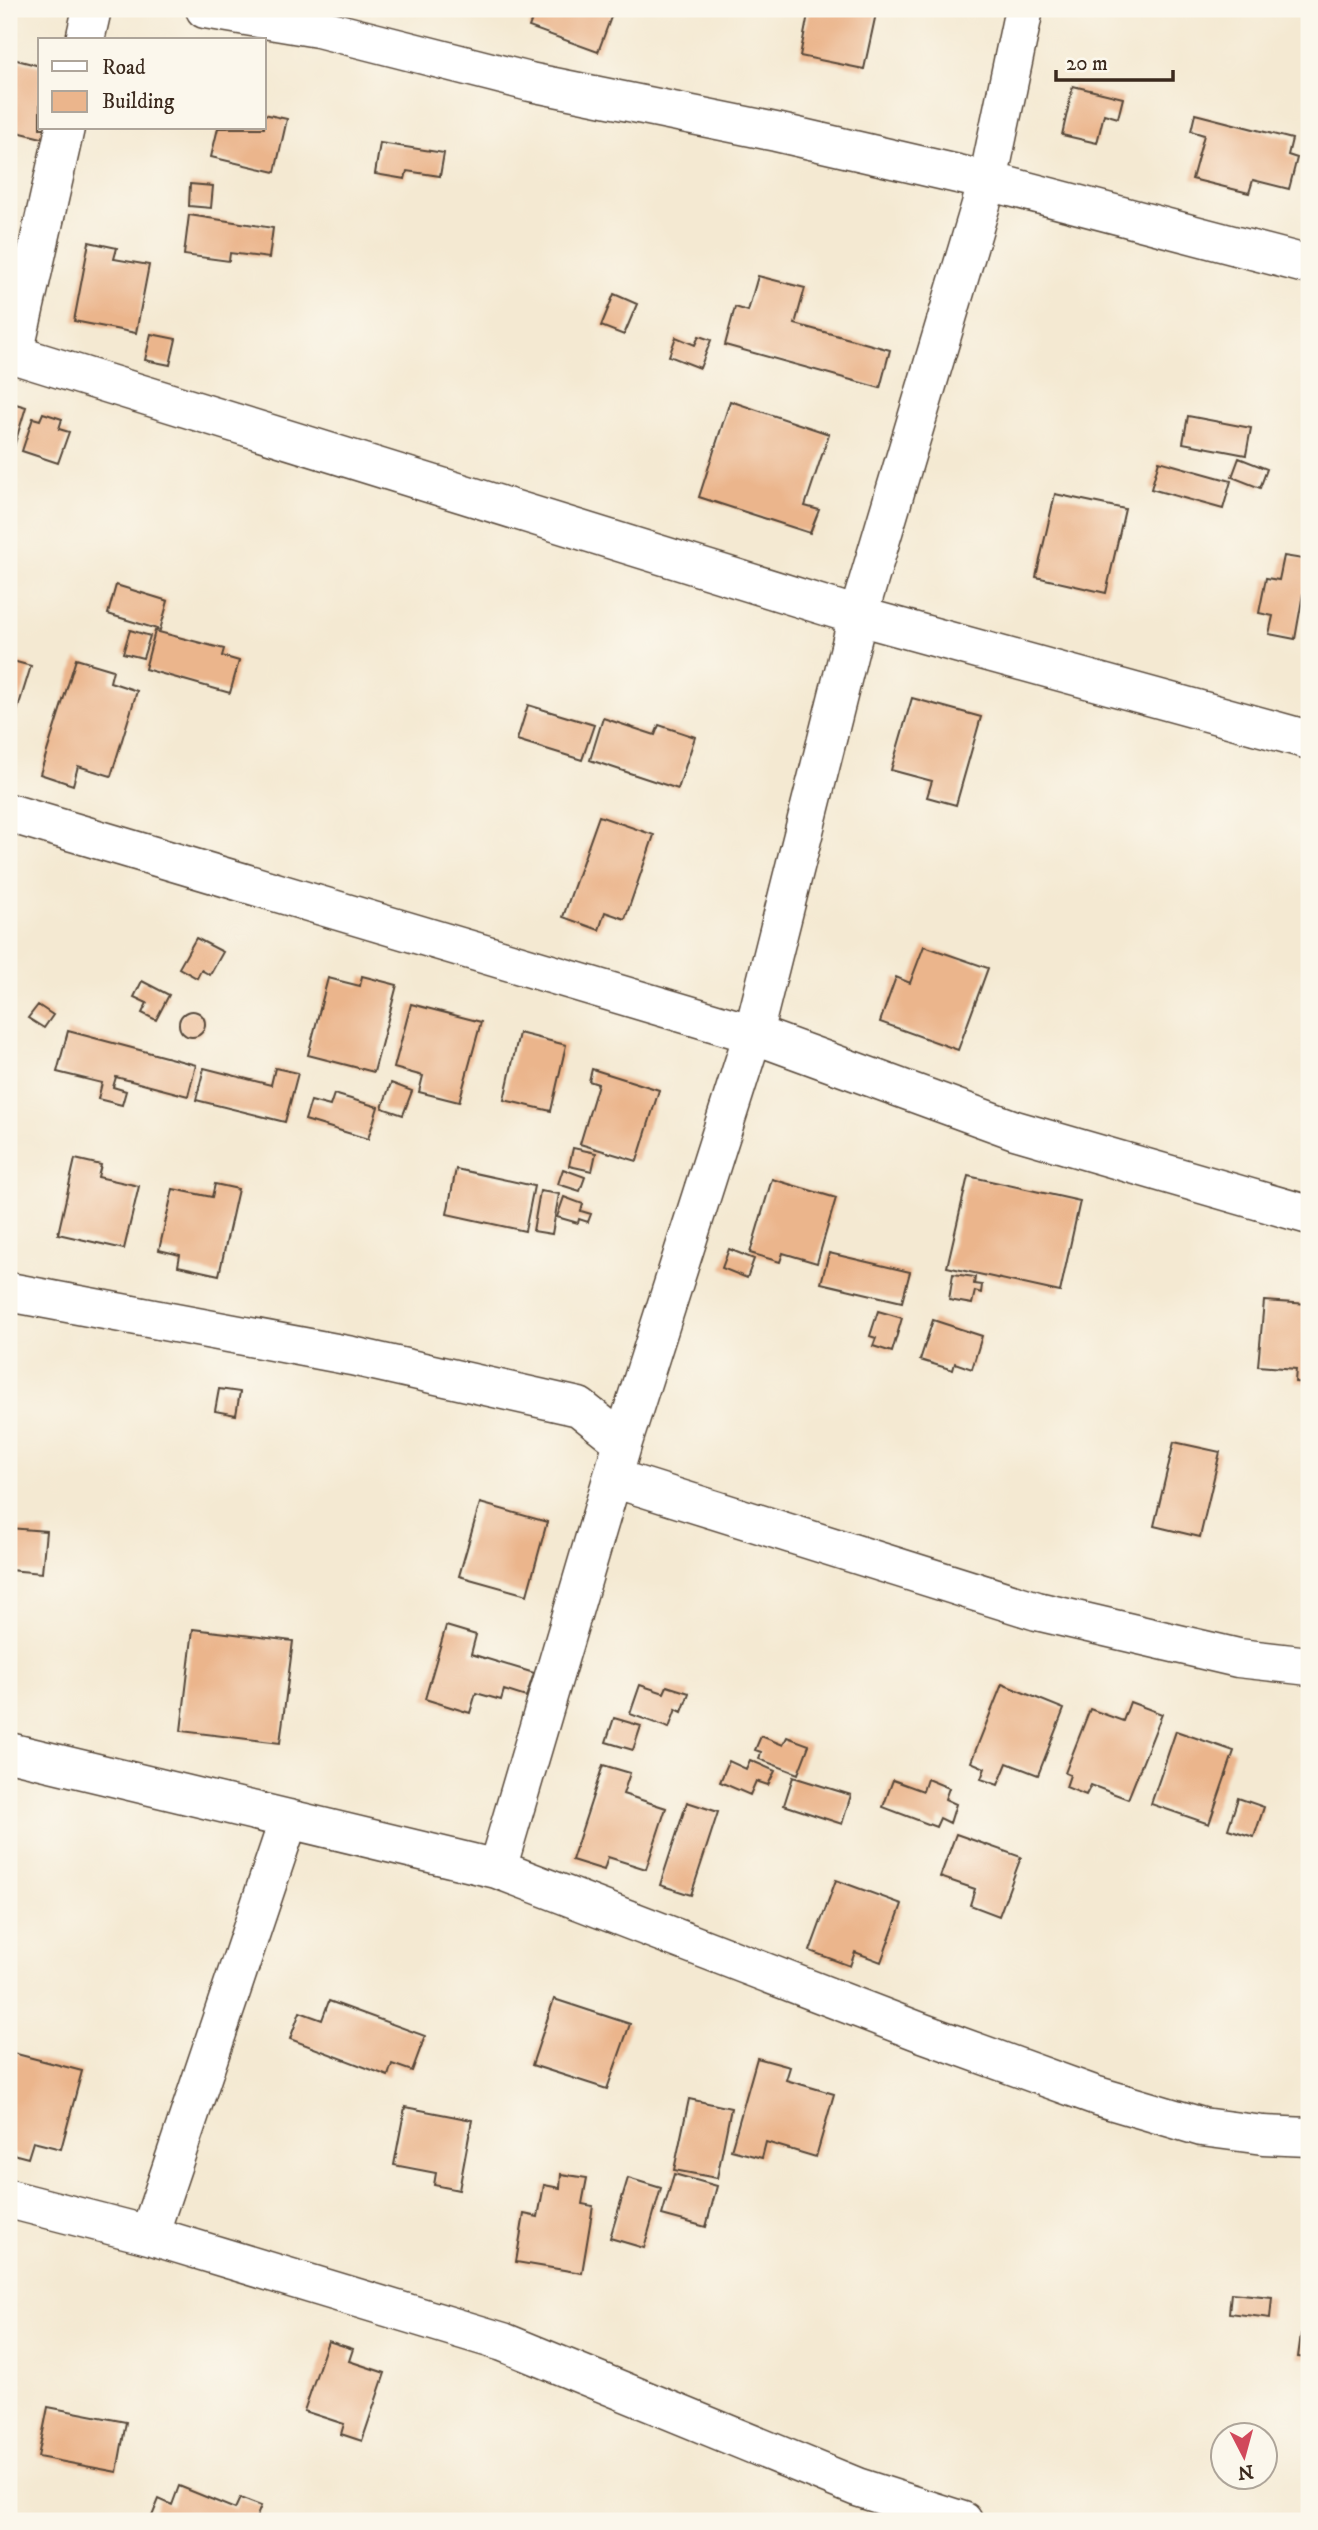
<svg xmlns="http://www.w3.org/2000/svg" width="1318" height="2530" font-family="'IM FELL DW Pica',serif">
  <style>
    .building { fill: #ebb58c }
    .lines { fill: none; stroke-linecap: round; stroke-linejoin: round }
    .minor-casing { stroke: #574739; stroke-width: 41 }
    .minor { stroke: #fff; stroke-width: 38 }
  </style>
  <rect width="100%" height="100%" fill="#fbf7ec"/>
  <filter id="ink" filterUnits="userSpaceOnUse"><feTurbulence type="fractalNoise" baseFrequency=".0143" numOctaves="2"/><feDisplacementMap in="SourceGraphic" scale="14" xChannelSelector="R" yChannelSelector="G"/><feConvolveMatrix kernelMatrix="1 2 1 2 8 2 1 2 1" color-interpolation-filters="sRGB"/></filter>
  <filter id="wash" filterUnits="userSpaceOnUse"><feTurbulence type="fractalNoise" baseFrequency=".00686" numOctaves="4" result="noise"/><feDisplacementMap in="SourceGraphic" scale="28" xChannelSelector="R" yChannelSelector="G"/><feGaussianBlur stdDeviation="1.57" result="paint"/><feColorMatrix in="noise" values="0 0 0 0 0 0 0 0 0 0 0 0 0 0 0 0 0 1.4 0 .05"/><feComposite in="paint" operator="in"/></filter>
  <g filter="url(#wash)">
    <rect width="100%" height="100%" fill="#f4e9d2"/>
    <g id="blocks">
      <path class="building" d="M 536,9 L 614,9 L 598,52 L 529,27 Z
        M 809,9 L 877,9 L 864,69 L 800,56 Z
        M 9,58 L 40,66 L 40,128 L 53,128 L 50,140 L 9,130 Z
        M 1073,86 L 1123,98 L 1118,118 L 1104,114 L 1097,143 L 1062,135 Z
        M 264,114 L 287,119 L 275,172 L 211,157 L 218,128 L 264,128 Z
        M 1195,114 L 1292,139 L 1288,155 L 1297,158 L 1289,189 L 1253,180 L 1249,193 L 1192,179 L 1204,135 L 1191,131 Z
        M 380,143 L 444,153 L 440,176 L 407,171 L 405,179 L 375,174 Z
        M 190,184 L 213,186 L 211,208 L 189,206 Z
        M 189,215 L 273,228 L 269,258 L 230,253 L 229,261 L 184,255 Z
        M 89,242 L 117,248 L 114,259 L 149,265 L 136,333 L 74,321 Z
        M 758,276 L 805,288 L 795,324 L 890,350 L 880,388 L 725,345 L 735,307 L 748,311 Z
        M 614,294 L 637,304 L 624,335 L 601,326 Z
        M 151,334 L 176,339 L 170,365 L 145,360 Z
        M 699,336 L 711,340 L 700,368 L 669,356 L 676,337 L 695,345 Z
        M 730,401 L 829,434 L 805,506 L 819,510 L 810,533 L 699,497 Z
        M 9,402 L 26,407 L 9,463 Z
        M 43,413 L 62,419 L 59,429 L 69,432 L 58,463 L 22,451 L 33,418 L 40,420 Z
        M 1188,416 L 1251,428 L 1246,455 L 1183,443 Z
        M 1239,458 L 1267,469 L 1260,488 L 1232,477 Z
        M 1159,461 L 1231,481 L 1223,509 L 1151,489 Z
        M 1055,494 L 1125,509 L 1106,593 L 1036,577 Z
        M 1284,556 L 1309,560 L 1295,639 L 1269,634 L 1273,616 L 1259,613 L 1266,578 L 1279,580 Z
        M 116,585 L 168,601 L 160,630 L 108,614 Z
        M 130,630 L 150,636 L 143,658 L 123,653 Z
        M 155,631 L 224,649 L 222,656 L 239,661 L 230,693 L 145,669 Z
        M 76,659 L 113,670 L 110,682 L 137,691 L 111,776 L 78,766 L 73,785 L 40,774 Z
        M 9,660 L 31,666 L 9,737 Z
        M 912,698 L 981,717 L 956,805 L 927,797 L 932,781 L 891,770 Z
        M 528,705 L 594,725 L 582,760 L 517,740 Z
        M 603,718 L 655,735 L 659,725 L 695,737 L 678,789 L 590,760 Z
        M 599,816 L 654,835 L 625,919 L 605,912 L 599,930 L 563,917 Z
        M 196,938 L 223,952 L 210,975 L 201,970 L 197,978 L 179,968 Z
        M 924,946 L 988,968 L 958,1050 L 880,1022 L 896,977 L 910,983 Z
        M 362,976 L 397,985 L 374,1072 L 308,1055 L 328,978 L 360,986 Z
        M 142,981 L 169,995 L 156,1020 L 142,1013 L 147,1003 L 134,997 Z
        M 411,1004 L 481,1022 L 459,1102 L 419,1092 L 423,1076 L 394,1068 Z
        M 38,1005 L 53,1015 L 44,1028 L 28,1018 Z
        M179 1024a13 13 0 1 1 26 0a13 13 0 1 1-26 0Z
        M 68,1031 L 196,1065 L 188,1096 L 116,1077 L 113,1087 L 126,1091 L 122,1105 L 98,1099 L 102,1083 L 57,1072 Z
        M 519,1033 L 566,1045 L 551,1111 L 504,1100 Z
        M 204,1068 L 271,1085 L 275,1068 L 298,1073 L 285,1122 L 196,1100 Z
        M 592,1069 L 659,1090 L 637,1161 L 580,1144 L 598,1084 L 589,1081 Z
        M 391,1083 L 412,1091 L 403,1115 L 382,1108 Z
        M 334,1094 L 378,1107 L 368,1139 L 305,1120 L 311,1101 L 330,1106 Z
        M 573,1148 L 596,1153 L 592,1171 L 569,1166 Z
        M 75,1159 L 101,1165 L 98,1177 L 139,1186 L 124,1249 L 58,1234 Z
        M 456,1169 L 534,1186 L 525,1231 L 447,1214 Z
        M 563,1169 L 585,1177 L 580,1191 L 558,1184 Z
        M 968,1176 L 1080,1201 L 1060,1292 L 947,1267 Z
        M 772,1179 L 836,1198 L 817,1263 L 783,1253 L 780,1262 L 750,1253 Z
        M 215,1184 L 238,1189 L 219,1275 L 178,1266 L 180,1255 L 159,1250 L 173,1189 L 212,1197 Z
        M 540,1191 L 559,1194 L 552,1234 L 533,1231 Z
        M 564,1197 L 583,1204 L 581,1211 L 591,1214 L 588,1222 L 579,1219 L 578,1223 L 557,1217 Z
        M 729,1249 L 754,1259 L 747,1278 L 722,1268 Z
        M 829,1253 L 910,1272 L 902,1302 L 821,1283 Z
        M 953,1274 L 975,1277 L 974,1284 L 982,1285 L 981,1293 L 975,1291 L 972,1304 L 949,1300 Z
        M 1264,1301 L 1309,1304 L 1309,1383 L 1295,1382 L 1296,1369 L 1258,1366 Z
        M 878,1311 L 902,1318 L 892,1352 L 873,1346 L 876,1338 L 870,1336 Z
        M 933,1320 L 982,1336 L 972,1369 L 955,1363 L 953,1370 L 920,1360 Z
        M 219,1389 L 240,1392 L 236,1415 L 215,1411 Z
        M 1174,1442 L 1220,1452 L 1200,1537 L 1154,1526 Z
        M 480,1503 L 547,1522 L 527,1595 L 459,1576 Z
        M 9,1528 L 46,1531 L 42,1573 L 9,1570 Z
        M 446,1626 L 476,1635 L 471,1654 L 534,1673 L 526,1697 L 504,1690 L 501,1700 L 476,1693 L 470,1713 L 425,1699 Z
        M 193,1629 L 293,1641 L 280,1743 L 181,1731 Z
        M 1002,1684 L 1064,1709 L 1038,1775 L 1007,1763 L 998,1785 L 981,1779 L 985,1768 L 971,1762 Z
        M 640,1685 L 664,1693 L 667,1686 L 689,1693 L 682,1712 L 676,1709 L 669,1728 L 630,1714 Z
        M 1130,1702 L 1162,1714 L 1128,1799 L 1091,1785 L 1086,1795 L 1066,1787 L 1070,1775 L 1065,1773 L 1090,1709 L 1123,1721 Z
        M 614,1718 L 641,1726 L 633,1750 L 606,1742 Z
        M 1176,1731 L 1234,1751 L 1209,1824 L 1151,1804 Z
        M 761,1736 L 783,1745 L 787,1737 L 809,1745 L 798,1774 L 759,1759 L 761,1752 L 755,1750 Z
        M 750,1760 L 775,1771 L 768,1785 L 756,1781 L 750,1795 L 720,1782 L 729,1761 L 746,1769 Z
        M 603,1765 L 630,1773 L 623,1794 L 666,1808 L 646,1869 L 608,1857 L 604,1870 L 572,1860 Z
        M 793,1777 L 851,1795 L 842,1824 L 784,1805 Z
        M 927,1779 L 949,1788 L 945,1799 L 956,1804 L 950,1823 L 940,1818 L 936,1827 L 883,1807 L 893,1780 L 923,1791 Z
        M 1238,1798 L 1264,1807 L 1254,1837 L 1228,1829 Z
        M 687,1802 L 718,1812 L 691,1895 L 660,1885 Z
        M 956,1834 L 1021,1857 L 999,1916 L 970,1905 L 975,1889 L 940,1877 Z
        M 836,1880 L 902,1904 L 881,1962 L 855,1952 L 850,1966 L 810,1951 Z
        M 554,1999 L 630,2024 L 607,2089 L 532,2065 Z
        M 329,2001 L 425,2036 L 412,2071 L 392,2064 L 388,2076 L 290,2039 L 300,2012 L 322,2020 Z
        M 9,2052 L 82,2071 L 61,2149 L 33,2142 L 28,2158 L 9,2153 Z
        M 757,2058 L 790,2067 L 786,2080 L 834,2094 L 816,2157 L 766,2142 L 762,2158 L 731,2150 Z
        M 689,2099 L 731,2108 L 717,2178 L 674,2170 Z
        M 405,2107 L 472,2120 L 459,2190 L 434,2185 L 436,2173 L 394,2165 Z
        M 561,2174 L 587,2178 L 582,2204 L 593,2206 L 582,2273 L 516,2262 L 524,2214 L 538,2217 L 544,2185 L 560,2188 Z
        M 674,2174 L 717,2186 L 706,2227 L 662,2215 Z
        M 628,2178 L 661,2188 L 644,2248 L 610,2238 Z
        M 1231,2293 L 1272,2297 L 1270,2318 L 1229,2313 Z
        M 1301,2334 L 1309,2335 L 1309,2358 L 1298,2357 Z
        M 328,2341 L 353,2349 L 349,2361 L 385,2373 L 362,2441 L 341,2434 L 344,2424 L 304,2411 Z
        M 48,2407 L 126,2422 L 117,2472 L 38,2457 Z
        M 179,2486 L 235,2509 L 240,2498 L 261,2506 L 255,2521 L 150,2521 L 159,2499 L 172,2505 Z"/>
    </g>
  </g>
  <g filter="url(#ink)">
    <use href="#blocks" fill-opacity="0" stroke="#574739" stroke-width="2"/>
    <g class="lines">
      <g class="minor-casing">
        <path id="minor" d="M 205,9 L 318,28 L 530,82 L 776,132 L 988,181 L 1309,265
          M 85,40 L 92,9
          M 9,353 L 858,616 L 1309,740
          M 14,354 L 65,128
          M 9,813 L 753,1034 L 1015,1130 L 1309,1215
          M 9,1292 L 352,1356 L 579,1407 L 623,1442
          M 613,1478 L 1037,1611 L 1238,1658 L 1309,1666
          M 9,1752 L 497,1869 L 923,2033 L 1097,2096 L 1202,2127 L 1263,2135 L 1309,2137
          M 497,1869 L 623,1442 L 753,1034 L 858,616 L 988,181 L 1024,9
          M 9,2199 L 149,2235 L 503,2342 L 857,2487 L 963,2521
          M 149,2235 L 289,1819"/>
      </g>
      <use href="#minor" class="minor"/>
    </g>
  </g>
  <rect width="1318" height="2530" fill="none" stroke="#fbf7ec" stroke-width="35"/>
  <rect x="38" y="38" width="228" height="91" fill="#fbf7ec" stroke="#aea59a" stroke-width="2"/>
  <rect x="52" y="61" width="35" height="10" fill="#ffffff" stroke="#aea59a" stroke-width="2"/>
  <text x="102" y="74" font-size="21" fill="#3b2a1e">Road</text>
  <rect x="52" y="91" width="35" height="21" fill="#ebb58c" stroke="#aea59a" stroke-width="2"/>
  <text x="102" y="108" font-size="21" fill="#3b2a1e">Building</text>
  <g transform="translate(1244 2456) rotate(174)"><circle r="33" fill="#fbf7ec" stroke="#aea59a" stroke-width="2"/>
  <path d="M0-5L12 26L0 18L-12 26Z" fill="#d1495b"/>
  <text y="-10" font-size="19" font-weight="bold" text-anchor="middle" fill="#3b2a1e">N</text>
  </g>
  <path d="M1056 70v10h117v-10" fill="none" stroke="#3b2a1e" stroke-width="3.5"/>
  <text x="1066" y="70" font-size="21" fill="#3b2a1e" stroke="#fbf7ec" stroke-width="5" paint-order="stroke">20 m</text>
</svg>
